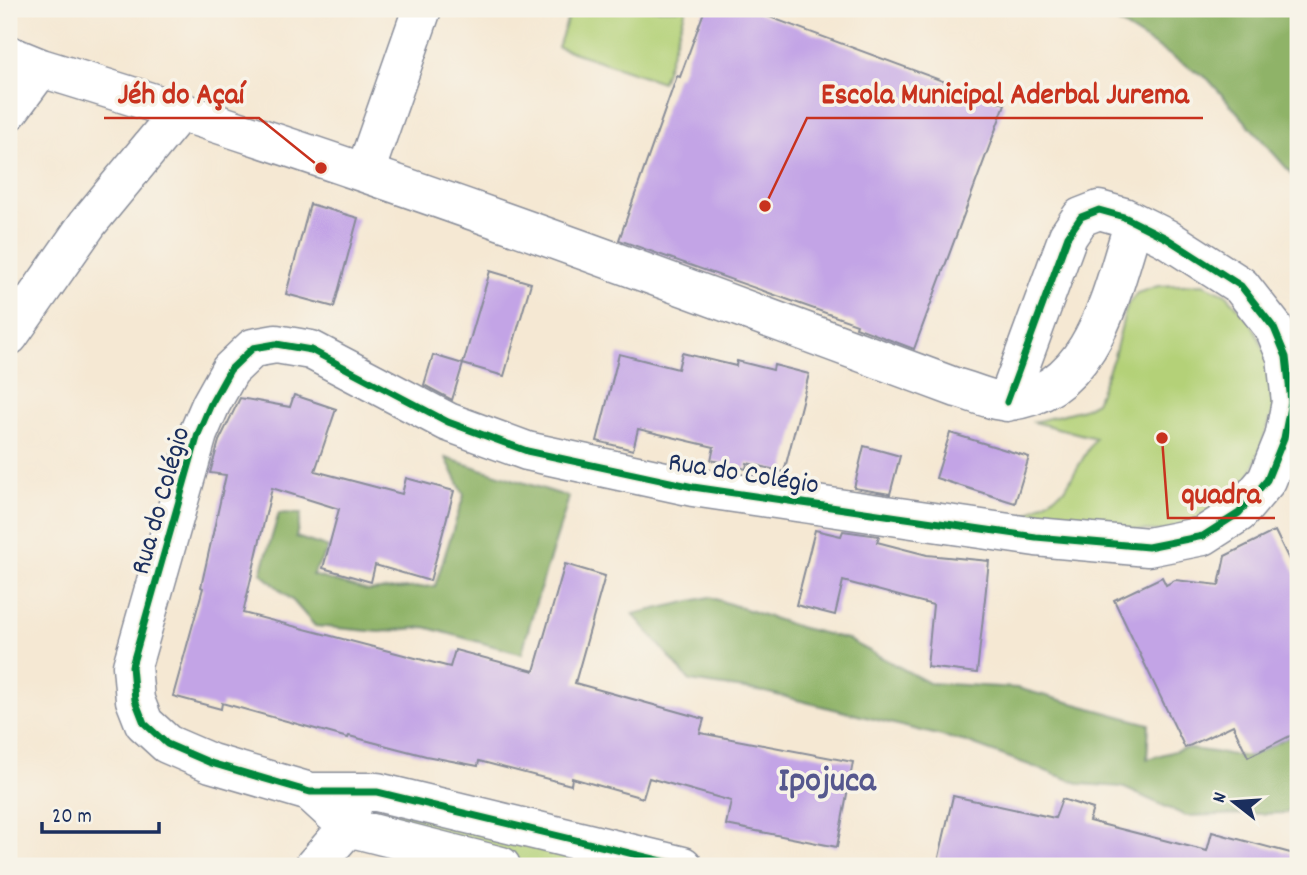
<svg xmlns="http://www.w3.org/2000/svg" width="1307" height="875" font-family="Dekko,sans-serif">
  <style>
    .green { fill: #b4d178; stroke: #68806b; stroke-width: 2 }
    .forest { fill: #8fb368; stroke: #557163; stroke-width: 2 }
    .building { fill: #c3a4e6 }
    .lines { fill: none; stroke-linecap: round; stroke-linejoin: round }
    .minor-casing { stroke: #888c98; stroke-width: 41 }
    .minor { stroke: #fff; stroke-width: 38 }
    .cycleway-casing { stroke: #f7f3e8; stroke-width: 11 }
    .cycleway { stroke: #00873e; stroke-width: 7 }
    .labels { text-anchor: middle; stroke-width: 7; stroke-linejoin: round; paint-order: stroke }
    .street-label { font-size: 28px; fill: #1b2f5e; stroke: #f7f3e8 }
    .district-label { font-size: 35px; font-weight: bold; fill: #56588e; stroke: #f7f3e8 }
    .leader { fill: none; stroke: #c8321e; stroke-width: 2.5 }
    .callout-dot { fill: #c8321e; stroke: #f7f3e8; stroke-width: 2.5 }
    .callout-label { font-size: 30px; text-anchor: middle; font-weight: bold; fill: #c8321e; stroke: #f7f3e8; stroke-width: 7; stroke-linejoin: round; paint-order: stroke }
  </style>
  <rect width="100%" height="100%" fill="#f7f3e8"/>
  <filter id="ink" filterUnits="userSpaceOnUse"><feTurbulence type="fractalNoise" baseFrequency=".0143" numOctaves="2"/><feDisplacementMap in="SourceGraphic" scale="14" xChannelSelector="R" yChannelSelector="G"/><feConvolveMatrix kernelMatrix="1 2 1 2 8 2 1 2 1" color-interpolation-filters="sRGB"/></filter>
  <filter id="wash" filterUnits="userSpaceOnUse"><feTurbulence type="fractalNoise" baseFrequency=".00686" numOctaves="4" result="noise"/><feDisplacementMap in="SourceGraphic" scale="28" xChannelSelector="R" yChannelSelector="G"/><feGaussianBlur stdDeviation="1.57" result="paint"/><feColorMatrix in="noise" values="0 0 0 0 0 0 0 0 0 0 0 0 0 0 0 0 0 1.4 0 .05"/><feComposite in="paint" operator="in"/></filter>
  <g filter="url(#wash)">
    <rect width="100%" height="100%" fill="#f5e8d3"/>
    <path class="green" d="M 571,9 L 686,9 L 662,82 L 558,47 Z
      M 1203,284 L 1226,294 L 1250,320 L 1268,357 L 1276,403 L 1249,480 L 1215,512 L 1175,532 L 1014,523 L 1065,489 L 1095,438 L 1034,422 L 1083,409 L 1096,402 L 1114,356 L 1127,305 L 1137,293 L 1158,286 Z
      M 355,804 L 661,866 L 528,866 L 388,830 Z"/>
    <path class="forest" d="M 1096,9 L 1298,9 L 1298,181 L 1208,79 Z
      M 446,458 L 569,497 C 554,550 534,601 522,654 L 425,627 L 380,632 L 315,626 L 294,602 L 261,573 L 279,513 L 301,514 L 296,537 L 329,548 L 312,575 L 368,591 L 435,586 L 464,495 Z
      M 709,597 L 802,628 L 847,639 L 929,683 L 1017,688 L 1149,724 L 1147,759 L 1185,748 L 1248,757 L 1298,732 L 1298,801 L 1286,813 L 1186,816 L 1122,787 L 1081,784 L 966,742 L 765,692 L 690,681 L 633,614 Z"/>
    <g id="blocks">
      <path class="building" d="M 705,9 L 748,9 L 1005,104 L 914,349 L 856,327 L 857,324 L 619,240 L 677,76 L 680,77 Z
        M 310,204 L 358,218 L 334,307 L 286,294 Z
        M 490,271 L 531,283 L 504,376 L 463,364 Z
        M 682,353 L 736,366 L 737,361 L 773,370 L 774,365 L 809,374 L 784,472 L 747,463 L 746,469 L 711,460 L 714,447 L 638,429 L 633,450 L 597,441 L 619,354 L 678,369 Z
        M 433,355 L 463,364 L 452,400 L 424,385 Z
        M 294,395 L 336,409 L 315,471 L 402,494 L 406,478 L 454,491 L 430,581 L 375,565 L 371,582 L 323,568 L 339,509 L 272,488 L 243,613 L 450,667 L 455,650 L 534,671 L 565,564 L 605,576 L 575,683 L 704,719 L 700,733 L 853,762 L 837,847 L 726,825 L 731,801 L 649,778 L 643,798 L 572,778 L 571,785 L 479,761 L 478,766 L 426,756 L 349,736 L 348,738 L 222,703 L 221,709 L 173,696 L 203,588 L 201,587 L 226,475 L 210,473 L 219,441 L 240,398 L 290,407 Z
        M 950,433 L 1029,457 L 1015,503 L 936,478 Z
        M 864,446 L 900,456 L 890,494 L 854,488 Z
        M 815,530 L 841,536 L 843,531 L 879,536 L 877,542 L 927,555 L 989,561 L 977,673 L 927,667 L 933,605 L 843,581 L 835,615 L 796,605 Z
        M 1275,531 L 1298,578 L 1298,732 L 1248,757 L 1233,725 L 1185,748 L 1114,600 L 1162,577 L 1166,585 L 1175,580 L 1219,585 L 1225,556 Z
        M 953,796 L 1055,818 L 1062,799 L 1093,809 L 1089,821 L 1207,851 L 1212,832 L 1298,855 L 1298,866 L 937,866 Z"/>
    </g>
  </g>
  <g filter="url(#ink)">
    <use href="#blocks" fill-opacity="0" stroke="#888c98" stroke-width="2"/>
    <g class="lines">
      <g class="minor-casing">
        <path id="minor" d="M 9,55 L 41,68
          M 9,111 L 41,68 C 351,162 654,275 957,388 C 970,391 996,403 1009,401 C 1095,392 1112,288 1134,222
          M 365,172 L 422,9
          M 9,336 L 88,223 L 181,110
          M 310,792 L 348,827 L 501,866
          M 314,866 L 348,827 L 353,803
          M 683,866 L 377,792 L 310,792 L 211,763 L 167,744 L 144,723 L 135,700 L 132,666 L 198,434 L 211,404 L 230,370 L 253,348 L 276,344 L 311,350 L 448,422 L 527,451 L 693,487 L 1036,537 L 1148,547 L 1203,536 L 1239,513 L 1267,480 L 1284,438 L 1291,402 L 1286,357 L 1274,328 L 1241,286 L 1166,238 L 1124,217 L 1099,210 L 1081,217 L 1068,236 L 1007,402"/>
      </g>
      <use href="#minor" class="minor"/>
      <g class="cycleway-casing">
        <path id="cycleway" d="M 683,866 L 377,792 L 310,792 L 211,763 L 167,744 L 144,723 L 135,700 L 132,666 L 198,434 L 211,404 L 230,370 L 253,348 L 276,344 L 311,350 L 448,422 L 527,451 L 693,487 L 1036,537 L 1148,547 L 1203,536 L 1239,513 L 1267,480 L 1284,438 L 1291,402 L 1286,357 L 1274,328 L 1241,286 L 1166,238 L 1124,217 L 1099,210 L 1081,217 L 1068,236 L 1007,402"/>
      </g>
      <use href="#cycleway" class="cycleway"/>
    </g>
  </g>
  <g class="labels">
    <g class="street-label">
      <text transform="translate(744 471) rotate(9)" y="10">Rua do Colégio</text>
      <text transform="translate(158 500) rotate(-74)" y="10">Rua do Colégio</text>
    </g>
    <g class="district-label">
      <text x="827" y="790">Ipojuca</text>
    </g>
  </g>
  <path class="leader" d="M321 168L259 118H104M765 206L807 118H1203M1162 438L1168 518H1275"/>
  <g class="callout-dot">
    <circle cx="321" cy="168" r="7"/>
    <circle cx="765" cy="206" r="7"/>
    <circle cx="1162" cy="438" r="7"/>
  </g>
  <g class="callout-label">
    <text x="181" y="103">Jéh do Açaí</text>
    <text x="1005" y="103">Escola Municipal Aderbal Jurema</text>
    <text x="1221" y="503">quadra</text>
  </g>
  <rect width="1307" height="875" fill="none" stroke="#f7f3e8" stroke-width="35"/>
  <g transform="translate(1234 802) rotate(287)" stroke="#f7f3e8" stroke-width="5" paint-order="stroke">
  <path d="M0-5L12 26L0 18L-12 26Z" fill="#1b2f5e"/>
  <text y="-10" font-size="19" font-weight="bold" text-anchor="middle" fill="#1b2f5e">N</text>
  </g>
  <path d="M42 822v10h117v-10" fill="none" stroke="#1b2f5e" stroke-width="3.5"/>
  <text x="52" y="822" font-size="21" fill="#1b2f5e" stroke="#f7f3e8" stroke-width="5" paint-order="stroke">20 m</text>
</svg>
